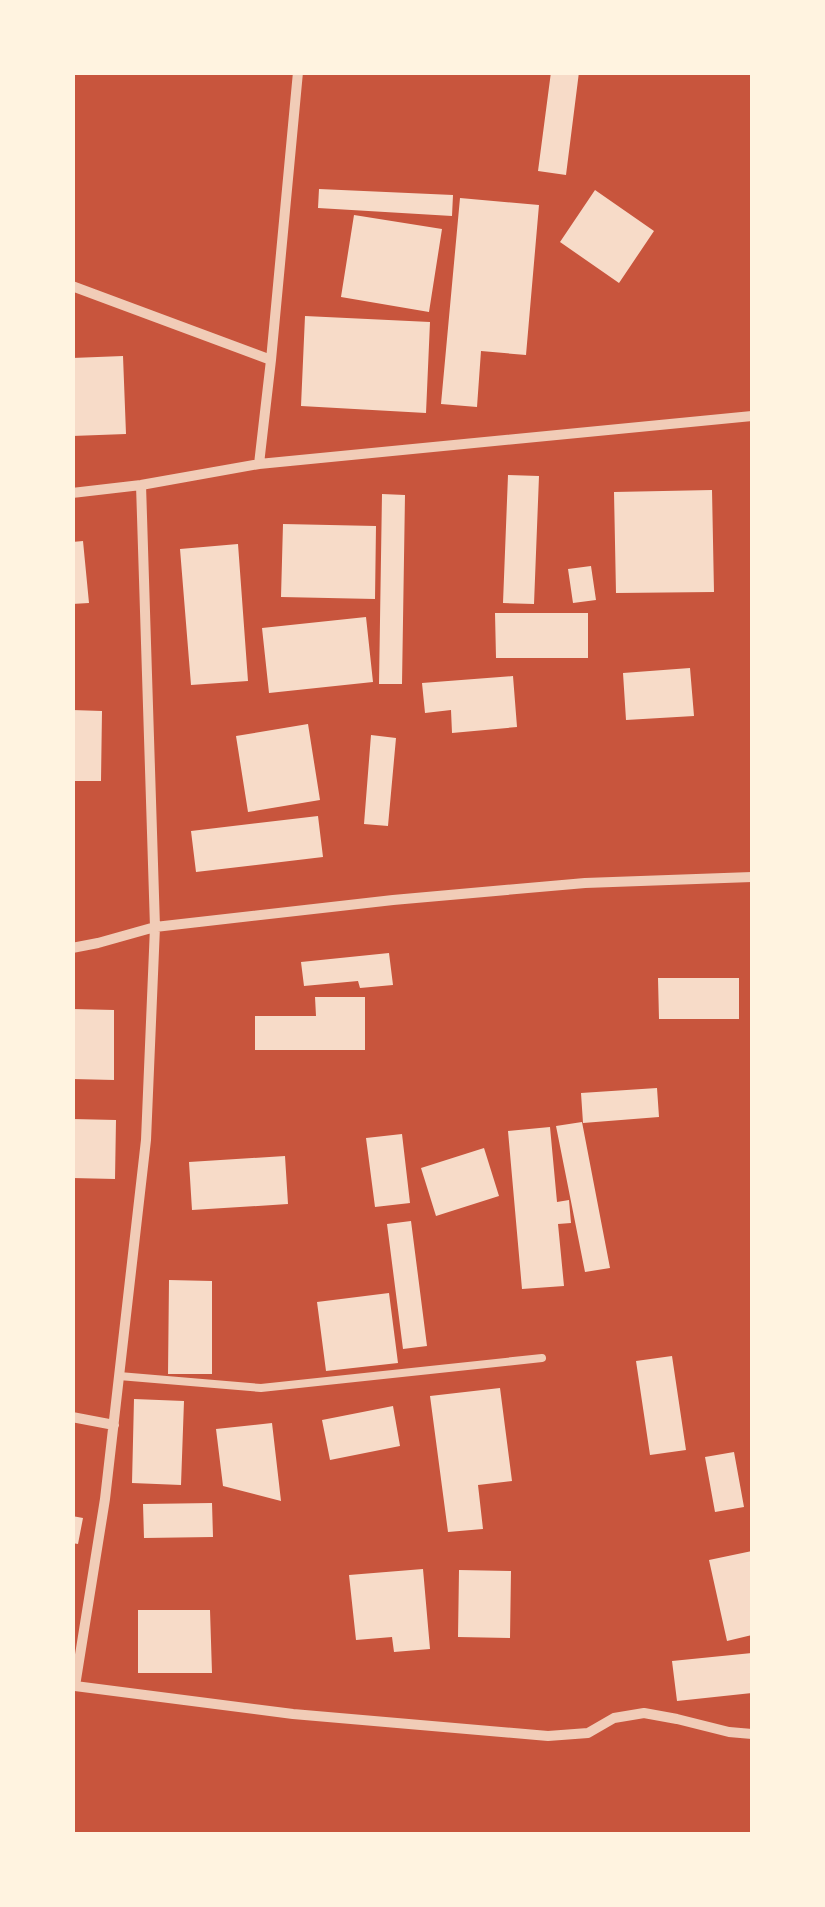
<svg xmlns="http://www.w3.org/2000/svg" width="825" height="1907" font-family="Barlow,sans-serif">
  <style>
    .building { fill: #f7dbc8 }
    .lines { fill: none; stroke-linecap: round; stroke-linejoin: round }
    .service { stroke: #f1ccb7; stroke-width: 8 }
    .minor { stroke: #f1ccb7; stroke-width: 10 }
  </style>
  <rect width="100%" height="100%" fill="#c8553d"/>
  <path class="building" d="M 551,72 L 579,72 L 566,175 L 538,171 Z
    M 319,189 L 453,195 L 452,216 L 318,208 Z
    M 595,190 L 654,231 L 619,283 L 560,242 Z
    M 460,198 L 539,205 L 526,355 L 481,351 L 477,407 L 441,404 Z
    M 354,215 L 442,229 L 429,312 L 341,297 Z
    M 305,316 L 430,322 L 426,413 L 301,406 Z
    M 123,356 L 126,434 L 72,436 L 72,358 Z
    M 508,475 L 539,476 L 534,604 L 503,603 Z
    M 712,490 L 714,592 L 616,593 L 614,492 Z
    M 382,494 L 405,495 L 402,684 L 379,684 Z
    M 283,524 L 376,526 L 375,599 L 281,597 Z
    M 83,541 L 89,603 L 72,604 L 72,542 Z
    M 238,544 L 248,681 L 191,685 L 180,549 Z
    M 591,566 L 596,600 L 573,603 L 568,569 Z
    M 495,613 L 588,613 L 588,658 L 496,658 Z
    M 366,617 L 373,682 L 269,693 L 262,628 Z
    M 690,668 L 694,716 L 626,720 L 623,673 Z
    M 513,676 L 517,727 L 452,733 L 451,710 L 425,713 L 422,683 Z
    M 72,710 L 102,711 L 101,781 L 72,781 Z
    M 308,724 L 320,800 L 248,812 L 236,736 Z
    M 371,735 L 396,738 L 388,826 L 364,824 Z
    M 318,816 L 323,857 L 196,872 L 191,831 Z
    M 389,953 L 393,985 L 360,988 L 358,981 L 304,986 L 301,962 Z
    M 658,978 L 739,978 L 739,1019 L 659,1019 Z
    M 315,997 L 365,997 L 365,1050 L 255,1050 L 255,1016 L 316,1016 Z
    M 72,1009 L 114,1010 L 114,1080 L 72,1079 Z
    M 657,1088 L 659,1117 L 583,1123 L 581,1093 Z
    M 72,1119 L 116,1120 L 115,1179 L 72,1178 Z
    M 582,1122 L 610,1268 L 585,1272 L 556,1126 Z
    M 550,1127 L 557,1202 L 569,1200 L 571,1223 L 558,1224 L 564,1286 L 522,1289 L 508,1131 Z
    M 402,1134 L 410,1203 L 375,1207 L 366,1138 Z
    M 484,1148 L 499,1196 L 436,1216 L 421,1168 Z
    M 285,1156 L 288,1204 L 192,1210 L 189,1162 Z
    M 411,1221 L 427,1346 L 403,1349 L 387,1224 Z
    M 169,1280 L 212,1281 L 212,1374 L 168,1374 Z
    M 389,1293 L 398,1363 L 326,1371 L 317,1302 Z
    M 672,1356 L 686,1450 L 650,1455 L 636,1361 Z
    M 500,1388 L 512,1481 L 478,1485 L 483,1529 L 448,1532 L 430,1396 Z
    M 134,1399 L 184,1401 L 181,1485 L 132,1483 Z
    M 393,1406 L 400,1446 L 330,1460 L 322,1420 Z
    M 272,1423 L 281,1501 L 223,1486 L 216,1429 Z
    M 734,1452 L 744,1507 L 715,1512 L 705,1457 Z
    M 212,1503 L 213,1537 L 144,1538 L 143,1504 Z
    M 72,1516 L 83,1518 L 78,1544 L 72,1543 Z
    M 752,1551 L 752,1635 L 727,1641 L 709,1560 Z
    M 423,1569 L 430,1649 L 394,1652 L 392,1637 L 356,1640 L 349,1575 Z
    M 459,1570 L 511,1571 L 510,1638 L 458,1637 Z
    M 138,1610 L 210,1610 L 212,1673 L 138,1673 Z
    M 752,1653 L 752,1693 L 677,1701 L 672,1661 Z"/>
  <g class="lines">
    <path class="service" d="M 119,1376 L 261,1388 L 542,1358"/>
    <path class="minor" d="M 72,286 L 271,360
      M 259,464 L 271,360 L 298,72
      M 141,485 L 155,927 L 146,1140 L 105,1499 L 75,1686 L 293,1714 L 548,1736 L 588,1733 L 614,1718 L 644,1713 L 677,1719 L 729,1732 L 752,1734
      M 72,493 L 141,485 L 259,464 L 752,416
      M 72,948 L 98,943 L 155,927 L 393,900 L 585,883 L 752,877
      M 72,1417 L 114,1425"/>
  </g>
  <rect width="825" height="1907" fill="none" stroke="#fff3e0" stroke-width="150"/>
</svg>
